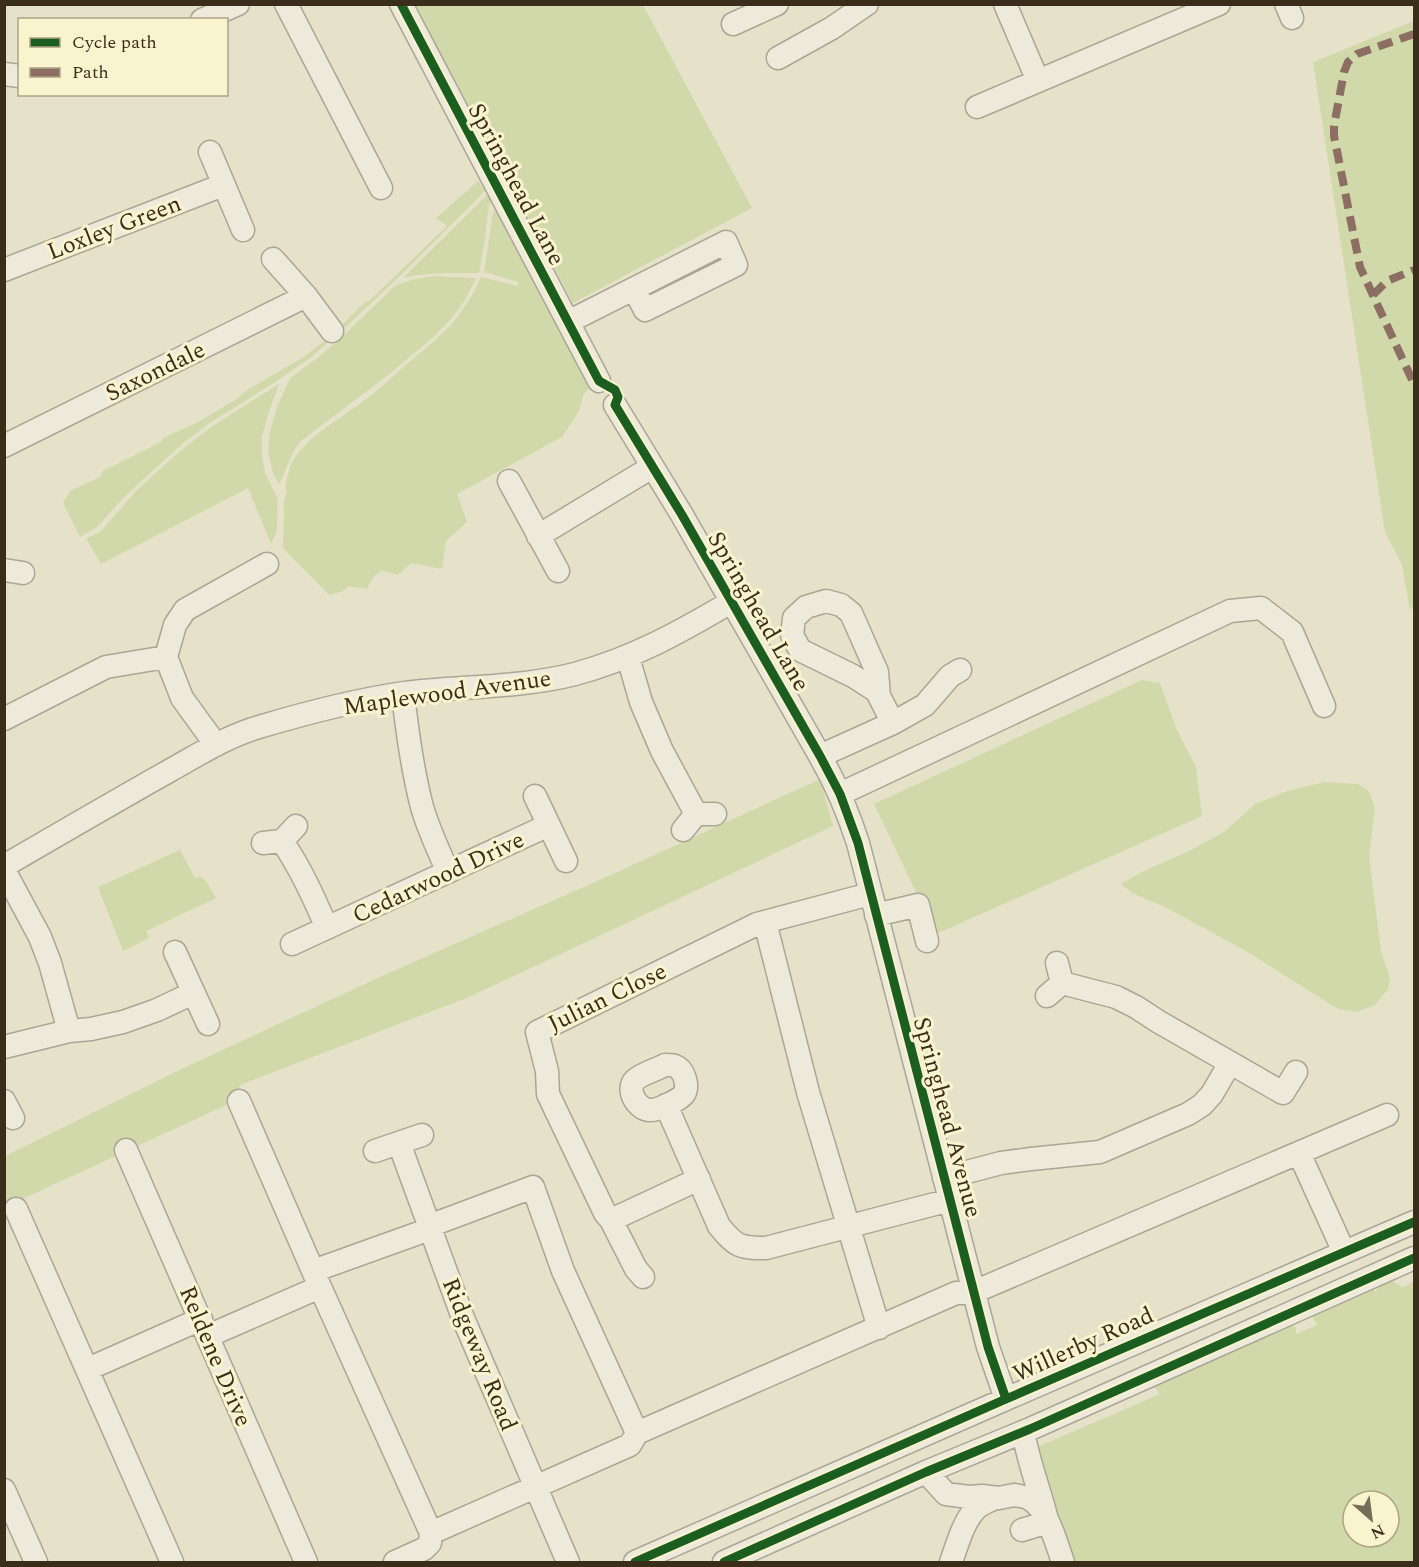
<svg xmlns="http://www.w3.org/2000/svg" width="1419" height="1567" font-family="Spectral,serif">
  <style>
    .green { fill: #d1d9aa; fill-rule: evenodd }
    .lines { fill: none; stroke-linecap: round; stroke-linejoin: round }
    .minor-casing { stroke: #aba593; stroke-width: 25 }
    .minor { stroke: #edeadc; stroke-width: 22 }
    .quiet { stroke: #8d6e63; stroke-width: 8; stroke-dasharray: 15 8; stroke-linecap: butt }
    .cycleway-casing { stroke: #f9f3ce; stroke-width: 13 }
    .cycleway { stroke: #1b5e20; stroke-width: 9 }
    .labels { text-anchor: middle; stroke-width: 6; stroke-linejoin: round; paint-order: stroke }
    .street-label { font-size: 24px; fill: #3a2e1b; stroke: #f9f3ce }
  </style>
  <rect width="100%" height="100%" fill="#e6e2c9"/>
  <path class="green" d="M 415,5 L 643,5 L 752,208 L 573,303 Z
    M 1414,21 L 1414,607 L 1410,610 L 1402,565 L 1385,532 L 1313,62 Z
    M 478,181 L 485,191 L 404,272 L 338,334 L 341,326 L 366,301 L 368,302 L 447,226 L 436,218 Z
    M 487,195 L 489,197 L 491,197 L 494,202 L 489,204 L 485,239 L 479,273 C 453,273 429,272 403,278 Z
    M 499,208 L 541,287 L 540,298 L 554,304 L 594,380 L 583,396 L 579,411 L 562,437 L 457,494 L 467,522 L 446,541 L 442,569 L 411,563 L 398,575 L 382,570 L 373,577 L 367,589 L 349,586 L 341,592 L 329,595 L 283,548 L 284,500 L 287,492 L 285,490 C 287,477 289,465 297,455 C 313,432 347,415 369,397 C 382,387 394,375 407,364 C 442,335 462,319 481,277 L 518,286 L 518,282 L 484,272 L 493,212 Z
    M 433,276 L 476,278 L 465,300 L 451,319 L 430,340 L 388,375 L 301,441 L 293,452 L 279,485 L 273,473 L 268,452 L 270,431 L 277,407 L 290,378 L 319,357 L 347,332 L 396,285 L 415,279 Z
    M 334,337 L 309,359 L 275,382 L 208,424 L 181,445 L 125,496 L 97,527 L 80,537 L 63,503 L 70,491 L 102,476 L 101,472 L 161,442 L 163,438 L 200,421 L 235,400 L 247,390 L 302,358 L 326,340 Z
    M 279,384 L 268,414 L 262,437 L 262,455 L 265,473 L 278,499 L 277,530 L 271,544 L 248,488 L 101,564 L 90,545 L 86,539 L 101,531 L 136,491 L 179,452 L 211,427 Z
    M 1142,680 L 1160,683 L 1176,728 L 1196,767 L 1202,816 L 936,934 L 874,804 Z
    M 818,780 L 822,786 L 833,826 L 469,997 L 240,1085 L 237,1100 L 5,1207 L 5,1156 L 192,1064 L 380,977 L 613,874 Z
    M 1325,782 L 1358,784 L 1369,791 L 1375,809 L 1369,855 L 1373,888 L 1381,951 L 1390,979 L 1388,989 L 1375,1005 L 1357,1012 L 1338,1009 L 1246,951 L 1167,908 L 1132,893 L 1121,884 L 1144,871 L 1191,850 L 1224,832 L 1255,804 L 1287,791 Z
    M 180,850 L 195,878 L 200,876 L 206,881 L 216,898 L 146,931 L 149,938 L 123,951 L 98,887 Z
    M 1389,1279 L 1400,1286 L 1401,1288 L 1414,1282 L 1414,1562 L 1075,1562 L 1033,1449 L 1160,1394 L 1154,1386 L 1287,1320 L 1296,1328 L 1296,1334 L 1317,1325 L 1311,1313 L 1372,1287 L 1376,1292 L 1380,1282 ZM 1353,1501 L 1389,1501 L 1389,1537 L 1353,1537 Z"/>
  <g class="lines">
    <g class="minor-casing">
      <path id="minor" d="M 286,4 L 381,188
        M 401,4 L 599,381
        M 1005,4 L 1038,81
        M 1286,4 L 1292,18
        M 202,20 L 238,4
        M 733,24 L 777,4
        M 778,58 L 832,28 L 867,4
        M 4,74 L 20,76
        M 977,107 L 1219,4
        M 210,152 L 243,230
        M 273,259 L 306,296 L 332,331
        M 4,270 L 223,185
        M 568,322 L 726,242 L 736,265 L 645,310 L 634,289
        M 615,405 L 682,515 L 820,756 C 836,784 848,812 858,843 L 988,1347 L 1006,1399
        M 4,446 L 306,296
        M 509,481 L 558,571
        M 538,536 L 652,467
        M 4,570 L 23,573
        M 628,657 L 641,702 L 662,751 L 696,814
        M 403,694 C 407,730 412,767 421,803 C 427,827 438,849 448,872
        M 4,719 L 106,667 L 166,657
        M 893,723 L 925,705 L 950,676 L 960,670
        M 216,745 L 182,698 L 166,657 L 175,625 L 185,610 L 267,564
        M 820,756 L 893,723 L 879,696 L 877,672 L 851,613 L 841,605 L 826,601 L 806,607 L 794,618 L 792,635 L 800,650 L 853,676 L 878,692
        M 840,794 L 1230,611 L 1261,608 L 1292,632 L 1324,706
        M 535,796 L 566,861
        M 683,830 L 696,814 L 715,814
        M 282,841 C 301,869 314,898 327,928
        M 263,843 L 282,841 L 296,826
        M 4,866 C 59,834 114,802 169,771 C 198,755 227,736 259,727 C 306,713 355,700 404,693 C 461,686 520,688 575,674 C 634,658 680,632 731,602
        M 4,870 L 40,937 L 50,963 L 69,1031
        M 876,915 L 918,905 L 927,941
        M 765,922 L 808,1092 L 879,1328
        M 292,944 L 549,825
        M 175,952 L 208,1024
        M 1062,983 L 1116,997 L 1136,1007 L 1159,1022 L 1283,1093 L 1296,1072
        M 1047,996 L 1062,983 L 1057,963
        M 4,1047 L 69,1031 L 91,1029 L 123,1022 L 157,1010 L 193,993
        M 665,1065 C 667,1065 673,1065 675,1066 C 684,1069 689,1086 684,1094 C 680,1100 658,1110 651,1110 C 638,1111 625,1090 635,1080 C 641,1074 658,1069 665,1065 Z
        M 4,1101 L 13,1118
        M 239,1101 L 320,1287 L 431,1533
        M 666,1105 L 719,1226 C 736,1247 740,1248 766,1248 L 950,1200
        M 399,1143 L 463,1318 L 568,1562
        M 126,1150 L 306,1562
        M 375,1151 L 422,1135
        M 1299,1153 L 1344,1252
        M 944,1178 L 1001,1163 L 1031,1159 L 1100,1152 L 1188,1114 L 1202,1105 L 1212,1094 L 1230,1063
        M 16,1209 L 172,1562
        M 611,1220 L 699,1179
        M 429,1226 L 533,1187 L 563,1271 L 637,1433
        M 313,1271 L 430,1229
        M 643,1277 L 636,1269 L 611,1220 L 605,1213 L 548,1094 L 547,1071 L 537,1032 L 757,924 L 870,894
        M 208,1336 L 320,1287
        M 88,1369 L 201,1319
        M 1026,1445 C 1031,1469 1040,1492 1046,1516
        M 926,1472 L 946,1494 L 969,1497 L 982,1496 L 999,1498 L 1014,1495
        M 4,1490 L 36,1562
        M 1014,1495 C 1018,1496 1024,1496 1028,1498 C 1048,1508 1056,1543 1063,1562
        M 1022,1530 L 1048,1522
        M 395,1562 L 424,1549 L 430,1543 L 431,1533 L 630,1445 L 637,1433 L 956,1293 L 974,1292 L 1387,1115
        M 635,1562 L 1006,1399 L 1414,1222
        M 724,1562 L 926,1472 L 1030,1429 L 1414,1258
        M 951,1562 C 957,1546 964,1518 978,1507 C 983,1503 989,1501 995,1498"/>
    </g>
    <use href="#minor" class="minor"/>
    <path class="quiet" d="M 1414,34 L 1357,54 L 1348,62 L 1344,72 L 1334,126 L 1334,136 L 1360,267 L 1414,384
      M 1373,295 L 1387,281 L 1414,270"/>
    <g class="cycleway-casing">
      <path id="cycleway" d="M 401,4 L 599,381 L 615,390 L 618,397 L 615,405 L 682,515 L 820,756 L 840,794 L 858,843 L 988,1347 L 1006,1399
        M 635,1562 L 1006,1399 L 1414,1222
        M 724,1562 L 926,1472 L 1030,1429 L 1414,1258"/>
    </g>
    <use href="#cycleway" class="cycleway"/>
  </g>
  <g class="labels">
    <g class="street-label">
      <text transform="translate(517 184) rotate(62)" y="8">Springhead Lane</text>
      <text transform="translate(114 227) rotate(-21)" y="8">Loxley Green</text>
      <text transform="translate(155 371) rotate(-26)" y="8">Saxondale</text>
      <text transform="translate(759 611) rotate(60)" y="8">Springhead Lane</text>
      <text transform="translate(447 692) rotate(-8)" y="8">Maplewood Avenue</text>
      <text transform="translate(438 877) rotate(-25)" y="8">Cedarwood Drive</text>
      <text transform="translate(607 997) rotate(-26)" y="8">Julian Close</text>
      <text transform="translate(948 1117) rotate(75)" y="8">Springhead Avenue</text>
      <text transform="translate(1083 1344) rotate(-24)" y="8">Willerby Road</text>
      <text transform="translate(480 1354) rotate(68)" y="8">Ridgeway Road</text>
      <text transform="translate(216 1356) rotate(67)" y="8">Reldene Drive</text>
    </g>
  </g>
  <rect width="1419" height="1567" fill="none" stroke="#3a2e1b" stroke-width="12"/>
  <rect x="18" y="18" width="210" height="78" fill="#f9f3ce" stroke="#ada486" stroke-width="1.5"/>
  <rect x="30" y="38" width="30" height="9" fill="#1b5e20" stroke="#ada486" stroke-width="1.5"/>
  <text x="72" y="48" font-size="18" fill="#3a2e1b">Cycle path</text>
  <rect x="30" y="68" width="30" height="9" fill="#8d6e63" stroke="#ada486" stroke-width="1.5"/>
  <text x="72" y="78" font-size="18" fill="#3a2e1b">Path</text>
  <g transform="translate(1371 1519) rotate(152)"><circle r="28" fill="#f9f3ce" stroke="#ada486" stroke-width="1.5"/>
  <path d="M0-4.5L10 22L0 15L-10 22Z" fill="#766d58"/>
  <text y="-9" font-size="16" font-weight="bold" text-anchor="middle" fill="#3a2e1b">N</text>
  </g>
</svg>
